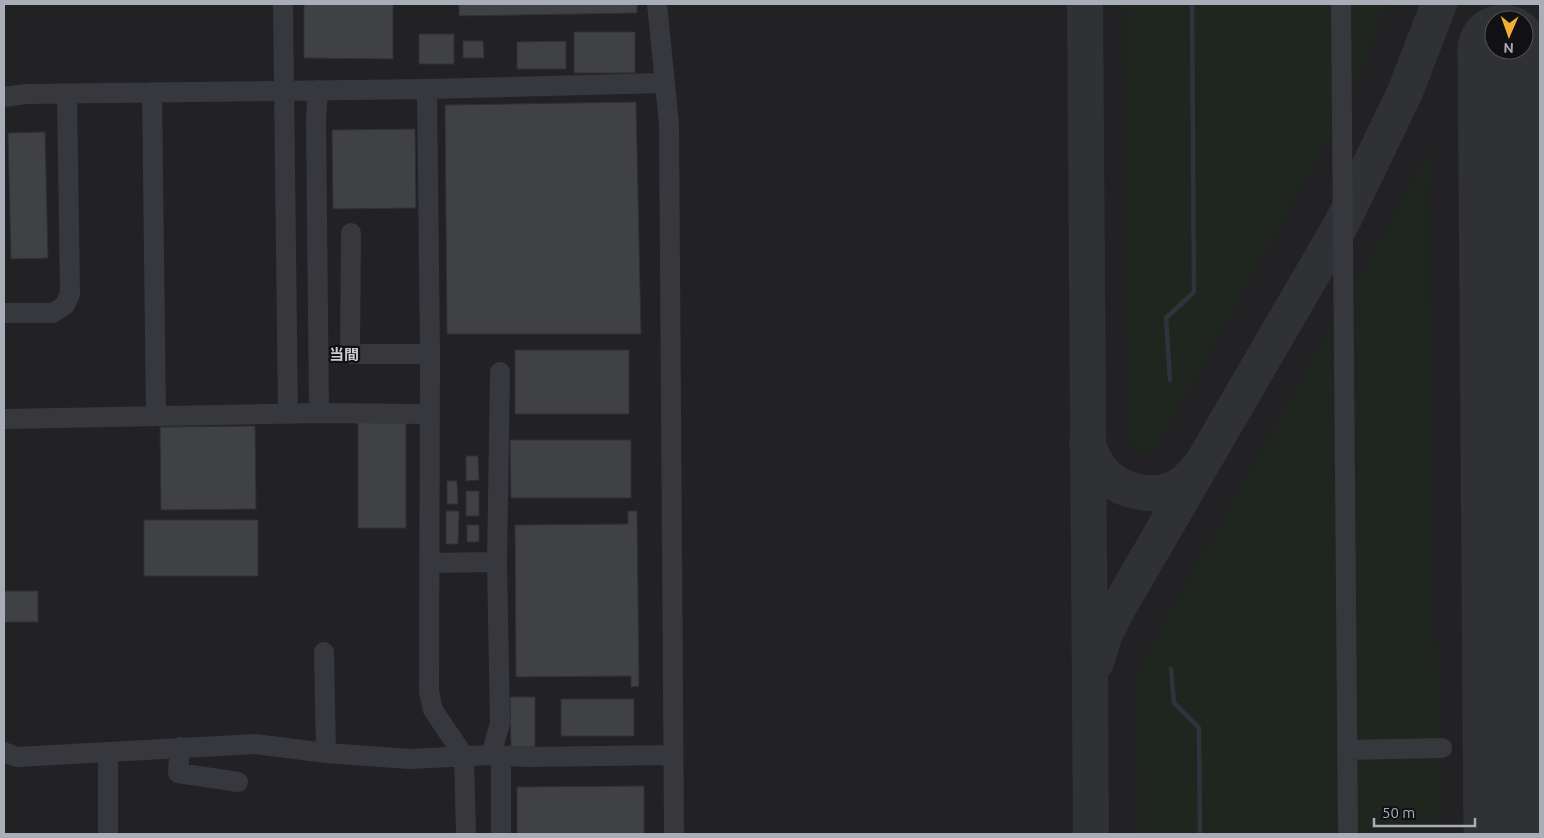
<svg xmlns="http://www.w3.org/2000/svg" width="1544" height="838" font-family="Ubuntu,'Noto Sans JP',sans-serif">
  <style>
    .built { fill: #222225; fill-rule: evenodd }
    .green { fill: #1e261f }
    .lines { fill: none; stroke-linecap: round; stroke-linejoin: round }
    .stream { stroke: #2c353c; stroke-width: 4.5 }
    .taxiway { stroke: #303135; stroke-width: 36 }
    .runway { stroke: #303135; stroke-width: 91 }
    .building { fill: #404145; stroke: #303034 }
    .minor { stroke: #37383d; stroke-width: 20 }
    .labels { text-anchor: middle; stroke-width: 4.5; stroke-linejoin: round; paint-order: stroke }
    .quarter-label { font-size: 15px; font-weight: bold; fill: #c9ccd4; stroke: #111113 }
  </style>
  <rect width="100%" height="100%" fill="#161618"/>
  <path class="built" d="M 4,4 L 1540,4 L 1540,834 L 4,834 ZM 1494,20 L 1524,20 L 1524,50 L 1494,50 Z"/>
  <path class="green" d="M 1123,4 L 1336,4 L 1336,125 L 1156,449 L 1146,454 C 1134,450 1130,445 1127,432 Z
    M 1345,4 L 1387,4 L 1366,61 L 1345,105 Z
    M 1433,154 L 1433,172 L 1428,184 L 1432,640 L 1437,648 L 1441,741 L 1354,746 L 1348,298 L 1425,159 Z
    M 1337,315 L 1342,834 L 1139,834 L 1137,672 Z
    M 1445,752 L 1440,834 L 1354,834 L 1354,758 Z"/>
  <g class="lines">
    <path class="stream" d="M 1170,380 L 1166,318 L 1194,292 L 1192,4
      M 1171,669 L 1174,703 L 1199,728 L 1200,834"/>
    <path class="taxiway" d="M 1085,4 L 1091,834
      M 1087,443 C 1091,451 1094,462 1099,468 C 1117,492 1155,501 1181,485 C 1187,481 1193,474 1198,468
      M 1096,662 L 1104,636 L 1117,610 L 1342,223 L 1405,92 L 1439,4"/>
    <path class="runway" d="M 1503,50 L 1509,834"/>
  </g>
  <path class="building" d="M 304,4 L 393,4 L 393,59 L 304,58 Z
    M 459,4 L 637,4 L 637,13 L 459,16 Z
    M 574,32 L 635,32 L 635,73 L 574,73 Z
    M 419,34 L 454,34 L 454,64 L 419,64 Z
    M 463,41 L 483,41 L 484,58 L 463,58 Z
    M 566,41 L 566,69 L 517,69 L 517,42 Z
    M 636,102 L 641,334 L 447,334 L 445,105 Z
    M 415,129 L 416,208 L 333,209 L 332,130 Z
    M 45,132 L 48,258 L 11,259 L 8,133 Z
    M 515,350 L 629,350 L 629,414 L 515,414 Z
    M 358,422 L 406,422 L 406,528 L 358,528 Z
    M 255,426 L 256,509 L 161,510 L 160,427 Z
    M 510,440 L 631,440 L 631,498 L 511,498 Z
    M 466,456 L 478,456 L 479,480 L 466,481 Z
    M 447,481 L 457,481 L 458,504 L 447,504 Z
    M 466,491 L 479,491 L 479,516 L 466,516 Z
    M 446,511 L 459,511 L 458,544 L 446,544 Z
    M 628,511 L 637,511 L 639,686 L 631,687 L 631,676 L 516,677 L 515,525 L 628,524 Z
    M 144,520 L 258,520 L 258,576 L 144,576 Z
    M 467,525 L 479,525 L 479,542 L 467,542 Z
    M 4,591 L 38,591 L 38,622 L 4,622 Z
    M 510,697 L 535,697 L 535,747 L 511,747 Z
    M 561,699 L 634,699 L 634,736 L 561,736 Z
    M 644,786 L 644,834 L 517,834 L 517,787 Z"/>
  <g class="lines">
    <path class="minor" d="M 283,4 L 288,414
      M 657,4 L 669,124 L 674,834
      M 1341,4 L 1348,834
      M 427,89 L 430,354 L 429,692 L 433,710 L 464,756 L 466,834
      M 318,90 L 316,118 L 319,413
      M 152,92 L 156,416
      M 4,97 L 26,94 L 427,89 L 664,83
      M 351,233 L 350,354 L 430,354
      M 4,313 L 53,313 L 65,305 L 70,294 L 67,94
      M 4,419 L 319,413 L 428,414
      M 429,563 L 497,562
      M 324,652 L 326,753
      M 180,747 L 178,773 L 238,782
      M 1347,750 L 1442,748
      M 4,752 L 17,757 L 255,744 L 326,753 L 410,759 L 491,755 L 528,757 L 673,755
      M 108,752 L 108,834
      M 491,755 L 500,723 L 497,562 L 500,372
      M 501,834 L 501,756"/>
  </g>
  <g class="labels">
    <g class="quarter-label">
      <text x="344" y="360">当間</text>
    </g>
  </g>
  <rect width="1544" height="838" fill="none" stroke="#a8adb8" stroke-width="10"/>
  <g transform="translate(1509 35) rotate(182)"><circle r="24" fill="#111113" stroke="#4d4f55"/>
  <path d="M0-4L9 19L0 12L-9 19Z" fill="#f2b134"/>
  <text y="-8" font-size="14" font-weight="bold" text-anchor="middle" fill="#a8adb8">N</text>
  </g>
  <path d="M1374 818v8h101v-8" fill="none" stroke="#a8adb8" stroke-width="2.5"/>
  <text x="1382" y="818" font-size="15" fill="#a8adb8" stroke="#111113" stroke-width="4" paint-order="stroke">50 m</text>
</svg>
